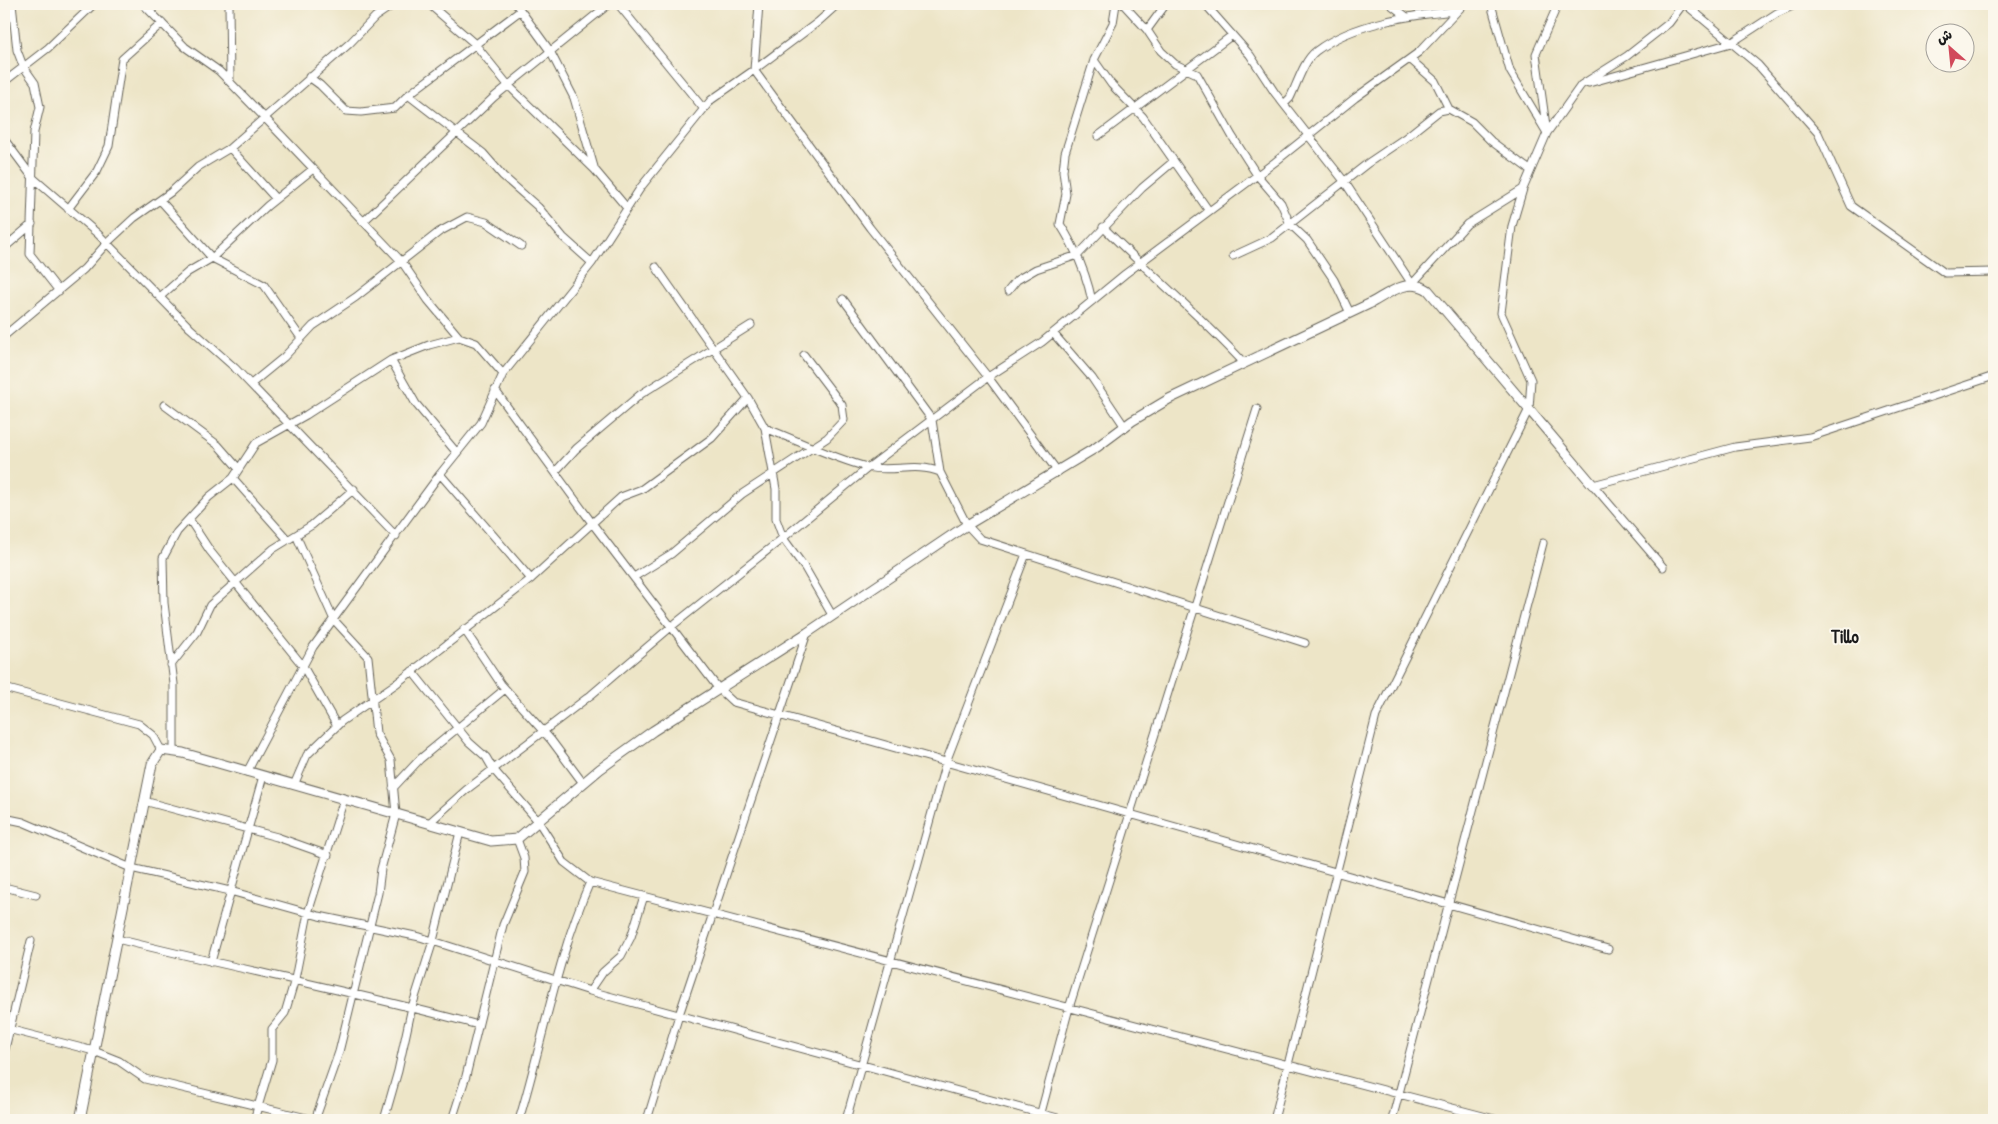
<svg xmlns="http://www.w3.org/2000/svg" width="1998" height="1124" font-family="'Patrick Hand','Playpen Sans Arabic',sans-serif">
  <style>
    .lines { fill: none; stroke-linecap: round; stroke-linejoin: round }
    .minor-casing { stroke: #656258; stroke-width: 9 }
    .tertiary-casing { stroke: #656258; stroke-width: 11 }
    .minor { stroke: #fff; stroke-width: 7 }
    .tertiary { stroke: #fff; stroke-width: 9 }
    .labels { text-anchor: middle; stroke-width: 4; stroke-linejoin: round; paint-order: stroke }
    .quarter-label { font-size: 18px; font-weight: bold; fill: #1c1c1c; stroke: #fbf7ec }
  </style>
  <rect width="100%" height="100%" fill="#fbf7ec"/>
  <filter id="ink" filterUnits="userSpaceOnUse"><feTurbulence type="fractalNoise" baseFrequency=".02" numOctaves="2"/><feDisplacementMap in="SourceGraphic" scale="10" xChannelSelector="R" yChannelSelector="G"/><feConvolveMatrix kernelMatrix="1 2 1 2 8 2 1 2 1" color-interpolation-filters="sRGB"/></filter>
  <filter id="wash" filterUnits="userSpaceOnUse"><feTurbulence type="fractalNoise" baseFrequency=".0096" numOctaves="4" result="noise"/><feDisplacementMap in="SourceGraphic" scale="20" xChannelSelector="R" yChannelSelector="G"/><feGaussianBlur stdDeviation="1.12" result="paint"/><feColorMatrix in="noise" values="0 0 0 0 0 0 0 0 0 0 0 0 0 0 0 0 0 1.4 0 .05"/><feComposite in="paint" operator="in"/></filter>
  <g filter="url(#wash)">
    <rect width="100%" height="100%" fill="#ede5c7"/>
  </g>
  <g filter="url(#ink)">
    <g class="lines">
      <g class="minor-casing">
        <path id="minor" d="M 12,4 L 17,50 L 23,66 L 35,83 L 40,107 L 34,132 L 30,254 L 59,291
          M 143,4 L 185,47 L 219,71 L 264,117 L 402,262 L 428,300 L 459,337
          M 229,4 L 230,82
          M 429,4 L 475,44 L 508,85 L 595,170 L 627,208
          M 516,4 L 550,51 L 574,98 L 594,167
          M 618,4 L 703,108
          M 759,4 L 754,70 L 870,228 L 988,377 L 1058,472
          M 1123,4 L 1147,30 L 1161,51 L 1175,64 L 1197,74 L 1232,136 L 1257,175 L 1281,203 L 1290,224 L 1307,240 L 1334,280 L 1350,313
          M 1205,4 L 1250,55 L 1275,93 L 1344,181 L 1412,284 L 1467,224 L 1523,189
          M 1390,4 L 1407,17
          M 1491,4 L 1510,71 L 1547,133 L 1581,85 L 1627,56 L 1669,23 L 1683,4
          M 1685,4 L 1758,65 L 1818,133 L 1851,206 L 1945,273 L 1994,272
          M 1147,30 L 1166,4
          M 1410,59 L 1435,81 L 1449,109 L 1472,122 L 1491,141 L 1530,170
          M 1094,60 L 1111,84 L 1143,117 L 1209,211
          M 309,77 L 320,85 L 346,111 L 361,112 L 395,108 L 408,95 L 520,11
          M 4,82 L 48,48 L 94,4
          M 1589,83 L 1731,43 L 1777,13 L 1797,4
          M 408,95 L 483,153 L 503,176 L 538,207 L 563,237 L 592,263
          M 1284,104 L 1290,98 C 1297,84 1304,60 1316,51 C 1353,23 1411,15 1456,11
          M 1098,136 L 1231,36
          M 4,139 L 33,178 L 98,234 L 190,328 L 235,368 L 396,536
          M 230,148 L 276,199
          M 160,200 L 212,258 L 264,285 L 301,338
          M 68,209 L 97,171 L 109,146 L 122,59 L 162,23
          M 363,222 L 494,97 L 609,4
          M 1103,227 C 1149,273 1200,315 1244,363
          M 4,237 L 9,243
          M 4,248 L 32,224
          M 1233,256 L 1272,238 L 1368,163 L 1405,138 L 1439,111 L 1449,109
          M 656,267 L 748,398 L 765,428 L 776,489 L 776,519 L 783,538 L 805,568 L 832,615
          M 1008,291 L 1017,280 L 1036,269 L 1078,255 L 1142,188 L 1174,161
          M 161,296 L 188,272 L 212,258 L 267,206 L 313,169
          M 843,299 L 932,420 L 940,472 L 967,525 L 980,539 L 1305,643
          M 1092,301 C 1086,272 1076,249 1060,224 L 1066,194 L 1063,171 L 1065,153 L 1094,60 L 1113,23 L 1116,4
          M 1053,333 L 1092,378 L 1125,427
          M 4,336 L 84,269 L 107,243 L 134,218 L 171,192 L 198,167 L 230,148 L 350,43 L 375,17 L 394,4
          M 391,360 L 416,404 L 457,453
          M 251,384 L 284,357 L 313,326 L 356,297 L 439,232 L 467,217 L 486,222 L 521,246
          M 495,390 L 592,523 L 718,688 L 733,702 L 1608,949
          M 164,405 L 218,445 L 239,469
          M 765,428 C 799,441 832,458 867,467 C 891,473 916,462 940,472
          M 555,472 L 576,449 L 641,394 L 751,325
          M 440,474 L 531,579
          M 233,478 L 288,540
          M 189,519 L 210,551 L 303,666 L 337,726
          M 296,535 L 334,620 L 368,657 L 376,733 L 391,760 L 396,814 L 381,869 L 378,893 L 339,1052 L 315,1120
          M 1663,567 L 1593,485 L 1735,447 L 1810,437 L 1994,376
          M 634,577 L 671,554 L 742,494 L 827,438 L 844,420 L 842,405 L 804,355
          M 464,629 L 501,684 L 551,740 L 583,783
          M 171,665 L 197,632 L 210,605 L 273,549 L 312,525 L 354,489
          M 412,671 L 469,742 L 486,757 L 493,769 L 538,821 L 564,862 L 590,882 L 1498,1120
          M 4,688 L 139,724 L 153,735 L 161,750
          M 174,751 L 174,684 L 164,603 L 163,558 L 177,532 L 209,497 L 233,478 L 256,443 L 306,415 L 391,360 L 429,345 L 459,337 L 476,343 L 503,374
          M 247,772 L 313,647 L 440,474 L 481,423 L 503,374 L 592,263 L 641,187 L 711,100 L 754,70 L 818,22 L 838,4
          M 294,785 L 307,755 L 342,721 L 397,683 L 531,579 L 621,497 L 642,489 L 712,438 L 748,398
          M 393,788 L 420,759 L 505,689
          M 144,801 L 277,837 L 328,855
          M 4,818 L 23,822 L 131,868 L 230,891 L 319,916 L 420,937 L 590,991 L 1065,1120
          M 429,823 L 466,790 L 591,695 L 672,626 L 783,538 L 869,467 L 988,377 L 1042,342 L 1125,274 L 1275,162 L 1355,98 L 1419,52 L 1464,4
          M 4,887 L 36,895
          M 117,939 C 237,969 358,992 478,1025
          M 211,962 L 263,776
          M 590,991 L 603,972 L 621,956 L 631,937 L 644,896
          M 4,1028 L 94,1051 L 119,1061 L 145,1079 L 315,1120
          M 4,1053 L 31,941
          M 254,1120 L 272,1060 L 272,1029 L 285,1013 L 295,979 L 308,913 L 344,799
          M 384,1120 L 398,1071 L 412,1007 L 433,941 L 460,832
          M 452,1120 L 466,1076 L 503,925 L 525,872 L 524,858 L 517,839
          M 519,1120 C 543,1041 557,957 590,882
          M 647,1120 L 679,1015 L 807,633
          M 846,1120 L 946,762 L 1026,554
          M 1039,1120 L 1069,1008 L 1257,409
          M 1274,1120 L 1376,716 L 1529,409 L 1531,380 L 1501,313 L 1512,226 L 1523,189 L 1547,133 L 1536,54 L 1558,4
          M 1392,1120 L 1543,543"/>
      </g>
      <g class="tertiary-casing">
        <path id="tertiary" d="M 80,1120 L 152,764 L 161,750 L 183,753 L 491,841 L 517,839 L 600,769 L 653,731 L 807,633 L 967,525 L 1097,447 L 1132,421 L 1169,399 L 1369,304 C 1388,294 1407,277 1428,290 L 1593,485"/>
      </g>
      <use href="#minor" class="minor"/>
      <use href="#tertiary" class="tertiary"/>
    </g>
  </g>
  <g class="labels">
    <g class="quarter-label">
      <text x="1845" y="643">Tillo</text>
    </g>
  </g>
  <rect width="1998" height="1124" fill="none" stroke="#fbf7ec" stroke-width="20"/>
  <g transform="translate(1950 48) rotate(333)"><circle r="24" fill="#fbf7ec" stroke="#a29f99"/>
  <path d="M0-4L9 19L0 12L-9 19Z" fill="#d1495b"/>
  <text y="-8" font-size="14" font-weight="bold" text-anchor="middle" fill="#1c1c1c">ش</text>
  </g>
</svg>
